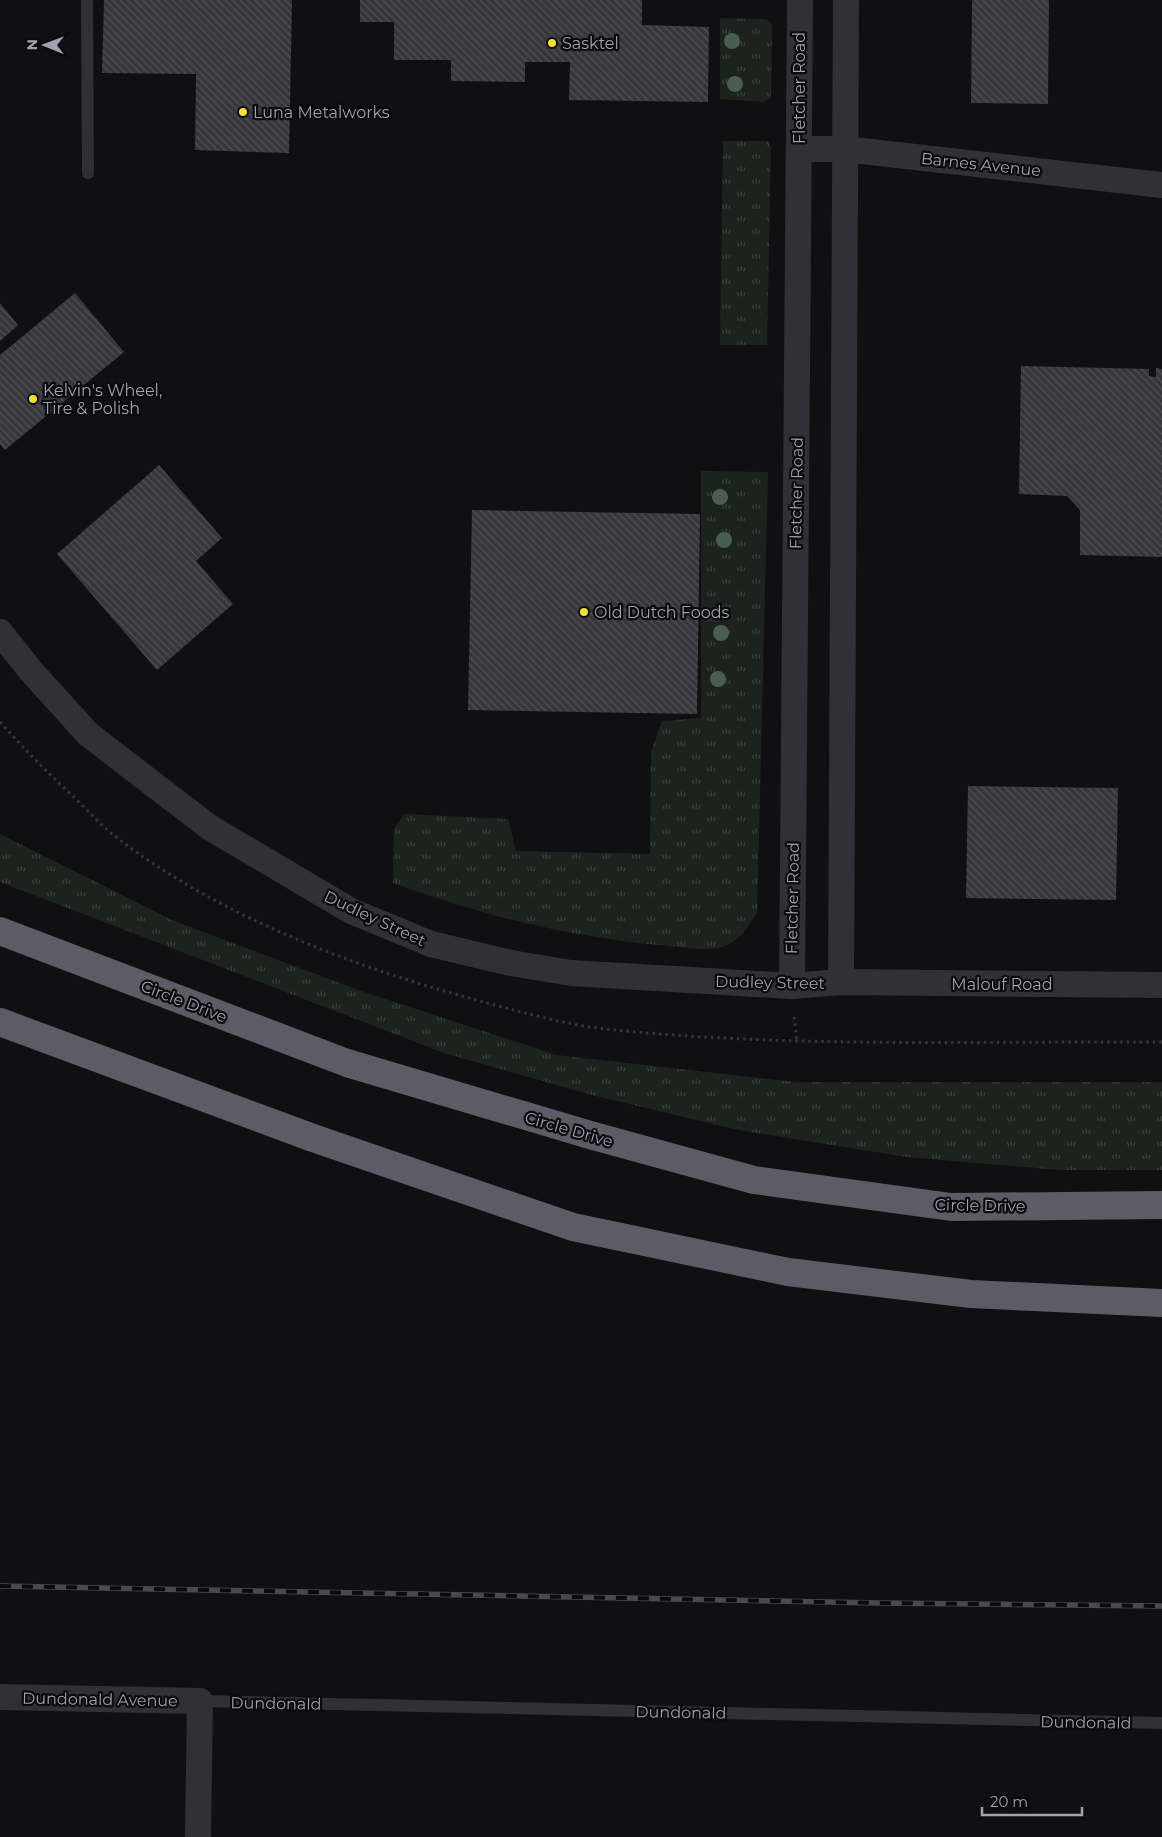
<svg xmlns="http://www.w3.org/2000/svg" width="1162" height="1837" font-family="Montserrat,sans-serif">
  <style>
    .grass { fill: url(#grass-tufts) }
    .building { fill: url(#building-back-hatch) }
    .lines { fill: none; stroke-linecap: round; stroke-linejoin: round }
    .path { stroke: #36363c; stroke-width: 3; stroke-dasharray: 2.5 4; stroke-linecap: butt }
    .service { stroke: #313036; stroke-width: 12 }
    .minor { stroke: #313036; stroke-width: 26 }
    .motorway { stroke: #5d5c66; stroke-width: 28 }
    .rail-casing { stroke: #4a4950; stroke-width: 5.5 }
    .rail { stroke: #0b0a0c; stroke-width: 4; stroke-dasharray: 11; stroke-linecap: butt }
    .tree { fill: #495d50 }
    .poi-dot { fill: #eee32a; stroke: #0b0a0c; stroke-width: 2 }
    .labels { text-anchor: middle; stroke-width: 4.5; stroke-linejoin: round; paint-order: stroke }
    .poi-label { font-size: 16px; fill: #a0a1b1; stroke: #0b0a0c; text-anchor: start }
    .street-label { font-size: 16px; fill: #a0a1b1; stroke: #0b0a0c }
  </style>
  <defs>
    <pattern id="grass-tufts" width="24" height="20" patternUnits="userSpaceOnUse" patternTransform="scale(1.25)"><rect width="24" height="20" fill="#1c231e"/><path d="M3 7l-1-3M5 7V3M7 7l1-3M15 17l-1-3M17 17v-4M19 17l1-3" fill="none" stroke="#3a403c"/></pattern>
    <pattern id="building-back-hatch" width="6" height="6" patternUnits="userSpaceOnUse" patternTransform="scale(1.25)"><rect width="6" height="6" fill="#37363b"/><path d="M-1 5l2 2M0 0l6 6M5-1l2 2" fill="none" stroke="#515055"/></pattern>
  </defs>
  <rect width="100%" height="100%" fill="#100f11"/>
  <path class="grass" d="M 720,18 L 765,19 L 772,23 L 771,98 L 764,102 L 720,99 Z
    M 723,141 L 768,141 L 771,147 L 767,345 L 720,345 Z
    M 701,471 L 768,472 L 757,913 C 748,927 739,942 722,947 C 703,952 678,946 658,945 C 565,936 481,915 393,883 L 394,829 L 404,814 L 508,819 L 516,851 L 650,854 L 651,752 L 662,721 L 701,718 Z
    M 0,834 L 174,921 L 361,991 L 557,1055 L 796,1082 L 1162,1082 L 1162,1170 L 1059,1170 L 907,1157 L 738,1130 L 592,1095 L 444,1053 L 0,882 Z"/>
  <path class="building" d="M 104,0 L 292,0 L 289,153 L 195,150 L 196,74 L 102,73 Z
    M 360,0 L 642,0 L 642,25 L 709,27 L 708,102 L 569,100 L 570,62 L 525,62 L 525,82 L 451,81 L 451,60 L 394,60 L 394,22 L 360,22 Z
    M 972,0 L 1049,0 L 1048,104 L 971,103 Z
    M 75,293 L 124,352 L 5,450 L 0,444 L 0,355 Z
    M 0,303 L 18,325 L 0,341 Z
    M 1021,366 L 1149,369 L 1149,376 L 1156,377 L 1156,368 L 1162,369 L 1162,557 L 1080,555 L 1080,510 L 1067,496 L 1019,494 Z
    M 159,465 L 222,538 L 196,561 L 233,604 L 157,670 L 57,554 Z
    M 472,510 L 700,514 L 697,714 L 468,710 Z
    M 968,786 L 1118,788 L 1116,900 L 966,898 Z"/>
  <g class="lines">
    <path class="path" d="M 0,722 C 25,750 51,776 79,802 C 91,814 103,827 116,837 C 218,916 356,968 480,1001 C 524,1013 570,1026 615,1030 C 797,1048 980,1041 1162,1042
      M 794,1017 L 797,1041"/>
    <path class="service" d="M 87,0 L 88,173
      M 200,1701 L 1162,1723"/>
    <path class="minor" d="M 799,149 L 844,149 L 1162,185
      M 0,632 L 31,671 L 88,734 L 209,827 L 351,911 L 431,944 L 511,963 L 571,973 L 792,986 L 841,982 L 1162,985
      M 841,982 L 846,0
      M 792,986 L 800,0
      M 0,1697 L 200,1701 L 198,1837"/>
    <path class="motorway" d="M 0,931 L 347,1063 L 590,1135 L 754,1180 L 951,1207 L 1162,1205
      M 0,1022 L 313,1138 L 573,1227 L 788,1272 L 971,1294 L 1162,1303"/>
    <g class="rail-casing">
      <path id="rail" d="M 0,1586 L 879,1603 L 1162,1606"/>
    </g>
    <use href="#rail" class="rail"/>
  </g>
  <g class="tree">
    <circle cx="732" cy="41" r="8"/>
    <circle cx="735" cy="84" r="8"/>
    <circle cx="720" cy="497" r="8"/>
    <circle cx="724" cy="540" r="8"/>
    <circle cx="721" cy="633" r="8"/>
    <circle cx="718" cy="679" r="8"/>
  </g>
  <g class="poi-dot">
    <circle cx="552" cy="43" r="5"/>
    <circle cx="243" cy="112" r="5"/>
    <circle cx="33" cy="399" r="5"/>
    <circle cx="584" cy="612" r="5"/>
  </g>
  <g class="labels">
    <g class="poi-label">
      <text x="562" y="49">Sasktel</text>
      <text x="253" y="118">Luna Metalworks</text>
      <text x="43" y="396">Kelvin's Wheel,<tspan x="43" dy="18">Tire &amp; Polish</tspan></text>
      <text x="594" y="618">Old Dutch Foods</text>
    </g>
    <g class="street-label">
      <text transform="translate(799 88) rotate(-90)" y="6">Fletcher Road</text>
      <text transform="translate(981 164) rotate(6)" y="6">Barnes Avenue</text>
      <text transform="translate(796 493) rotate(-89)" y="6">Fletcher Road</text>
      <text transform="translate(792 898) rotate(-89)" y="6">Fletcher Road</text>
      <text transform="translate(375 918) rotate(25)" y="6">Dudley Street</text>
      <text transform="translate(770 982) rotate(1)" y="6">Dudley Street</text>
      <text x="1002" y="990">Malouf Road</text>
      <text transform="translate(184 1001) rotate(21)" y="6">Circle Drive</text>
      <text transform="translate(569 1129) rotate(16)" y="6">Circle Drive</text>
      <text transform="translate(980 1205) rotate(1)" y="6">Circle Drive</text>
      <text transform="translate(100 1699) rotate(1)" y="6">Dundonald Avenue</text>
      <text transform="translate(276 1703) rotate(1)" y="6">Dundonald</text>
      <text transform="translate(681 1712) rotate(1)" y="6">Dundonald</text>
      <text transform="translate(1086 1722) rotate(1)" y="6">Dundonald</text>
    </g>
  </g>
  <g transform="translate(45 45) rotate(271)" stroke="#0b0a0c" stroke-width="4" paint-order="stroke">
  <path d="M0-4L9 19L0 12L-9 19Z" fill="#a0a1b1"/>
  <text y="-8" font-size="14" font-weight="bold" text-anchor="middle" fill="#a0a1b1">N</text>
  </g>
  <path d="M982 1807v8h100v-8" fill="none" stroke="#a0a1b1" stroke-width="2.5"/>
  <text x="990" y="1807" font-size="15" fill="#a0a1b1" stroke="#0b0a0c" stroke-width="4" paint-order="stroke">20 m</text>
</svg>
